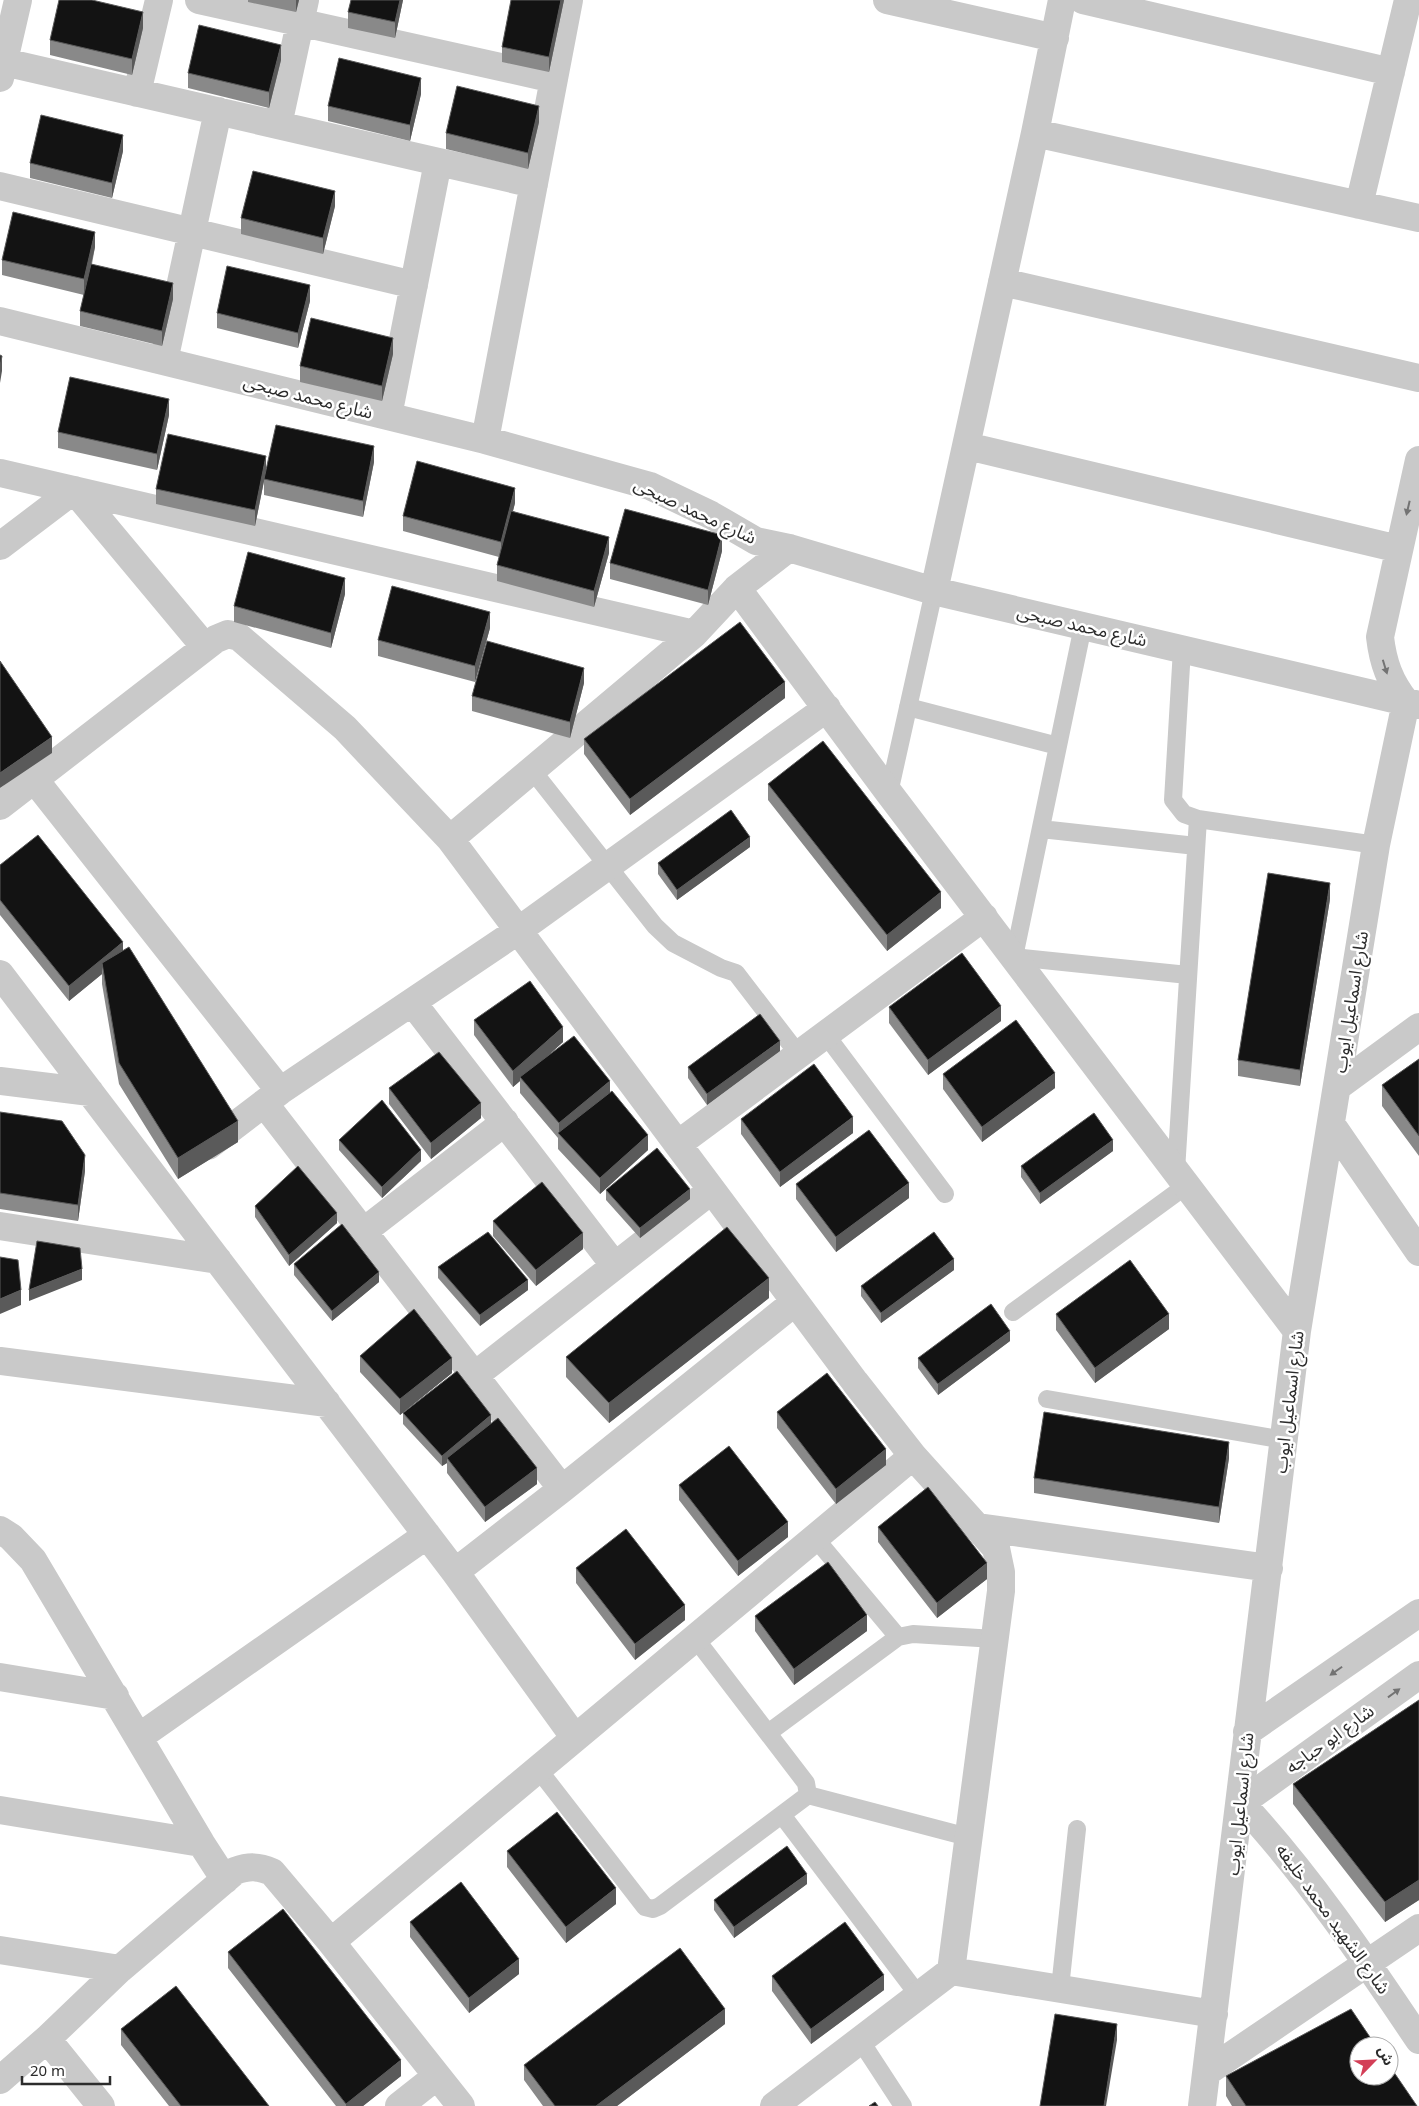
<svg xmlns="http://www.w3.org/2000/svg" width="1419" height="2106" font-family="'Noto Sans','Noto Sans Arabic',sans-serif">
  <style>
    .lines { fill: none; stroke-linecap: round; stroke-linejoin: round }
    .lane { stroke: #c9c9c9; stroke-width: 18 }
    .street { stroke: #c9c9c9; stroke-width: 28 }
    .wall { fill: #898989 }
    .shaded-wall { fill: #5a5a5a }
    .building { fill: #131313; stroke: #5a5a5a }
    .oneway { fill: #737373 }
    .labels { text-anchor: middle; stroke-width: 5; stroke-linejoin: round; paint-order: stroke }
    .street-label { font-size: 18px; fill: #2c2c2c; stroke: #fff }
  </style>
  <rect width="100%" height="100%" fill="#fff"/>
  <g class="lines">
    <path class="lane" d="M 1083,626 L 1014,957 L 1188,975
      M 1182,649 L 1173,800 L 1184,814 L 1198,819 L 1376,845
      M 908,707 L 1058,746
      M 532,770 L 655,926 L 673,943 L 721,968 L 736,973 L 799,1055
      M 889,793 L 934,591
      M 1041,829 L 1196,846
      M 826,1035 L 945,1194
      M 1176,1171 L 1198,819
      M 1013,1312 L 1187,1185
      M 1047,1399 L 1284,1440
      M 815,1538 L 898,1637
      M 768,1733 L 898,1637 L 913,1634 L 995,1639
      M 538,1769 L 645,1907 L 653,1909 L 660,1906 L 808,1795 L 806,1783 L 695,1638
      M 808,1795 L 968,1837
      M 782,1815 L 919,1996
      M 1060,1988 L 1077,1829
      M 860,2040 L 903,2106"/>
    <path class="street" d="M 199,0 L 554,79
      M 887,0 L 1055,38
      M 1083,0 L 1391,72
      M 4,62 L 534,184
      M 0,78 L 18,0
      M 137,93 L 159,0
      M 278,125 L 305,0
      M 1035,133 L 1419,218
      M 0,186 L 414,285
      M 1359,205 L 1408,0
      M 1002,282 L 1419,378
      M 0,321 L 485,440 L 650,486 L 711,515 L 756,541 L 789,548 L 934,591 L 1419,705
      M 164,361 L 218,111
      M 388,416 L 438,162
      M 485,440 L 569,0
      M 967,446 L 1399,549
      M 0,473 L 694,634
      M 0,546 L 74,490 L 205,647
      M 737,588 L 889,793 L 1297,1331
      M 934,591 L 1035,133 L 1062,0
      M 1406,702 C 1390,682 1383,663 1380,637 L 1419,460
      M 34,779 L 280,1091
      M 0,806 L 216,639 L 228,634 L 239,637 L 345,728 L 450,839 L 855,1382 L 913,1456 L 996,1548 L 1001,1572 L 1001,1591 L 951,1971 L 774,2106
      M 450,839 L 694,634 L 737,588 L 789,548
      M 0,974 L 455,1572 L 575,1738
      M 412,1002 L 615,1266
      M 0,1081 L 90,1092
      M 1337,1087 L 1419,1027
      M 264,1103 L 562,1489
      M 1331,1124 L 1419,1252
      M 678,1144 L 984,917
      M 208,1146 L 280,1091 L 519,930 L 827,708
      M 0,1226 L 218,1260
      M 364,1231 L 505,1122
      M 0,1361 L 327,1403
      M 474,1376 L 712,1190
      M 978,1527 L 1269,1568
      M 0,1530 L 11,1537 L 33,1560 L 201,1843 L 225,1880
      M 455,1572 L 562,1489 L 795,1302
      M 1419,1675 L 1241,1803 C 1308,1875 1364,1958 1419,2040
      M 0,1677 L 115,1696
      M 1247,1732 L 1419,1613
      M 139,1737 L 427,1535
      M 0,1810 L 201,1843
      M 331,1942 L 913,1456
      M 0,1950 L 120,1969
      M 951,1971 L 1214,2014
      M 47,2039 L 101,2106
      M 1207,2072 L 1419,1928
      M 0,2080 L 47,2039 L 120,1969 L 235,1871 C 249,1866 258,1866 272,1872 L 331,1942 L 461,2106
      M 399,2106 L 437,2076
      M 1202,2106 L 1297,1331 L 1376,845 L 1406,702"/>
  </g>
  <path class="wall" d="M 248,0 L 299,0 L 296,12 L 248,2 Z
    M 351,0 L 403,0 L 395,38 L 348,28 L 348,12 Z
    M 564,0 L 549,72 L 502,62 L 502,47 Z
    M 143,28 L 132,75 L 50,55 L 50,40 Z
    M 281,60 L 269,108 L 188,88 L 188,73 Z
    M 421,94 L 410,141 L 328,121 L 328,106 Z
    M 539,122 L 528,169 L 446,149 L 446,133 Z
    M 123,151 L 112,198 L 30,178 L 30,163 Z
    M 335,206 L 323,254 L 241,234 L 241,218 Z
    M 95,247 L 92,264 L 173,299 L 162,346 L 80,326 L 80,311 L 84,295 L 2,275 L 2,260 Z
    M 310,301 L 298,348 L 217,328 L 217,313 Z
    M 393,354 L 382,401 L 300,382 L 300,366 Z
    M 169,415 L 157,470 L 58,448 L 58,432 Z
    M 374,462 L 363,517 L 264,495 L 264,481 L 255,526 L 156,504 L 156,489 L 266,469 Z
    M 515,503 L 513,511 L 609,553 L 594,607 L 497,581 L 497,565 L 499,557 L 403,531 L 403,516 Z
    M 722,551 L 708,605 L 610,579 L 610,563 Z
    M 345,594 L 331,648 L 234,622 L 234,606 Z
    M 490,628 L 475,682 L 378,656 L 378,640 Z
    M 584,683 L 570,738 L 472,711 L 472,696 Z
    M 785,698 L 630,815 L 584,754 L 584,739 Z
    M 768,784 L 941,908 L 887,951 L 768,800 Z
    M 750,847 L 677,900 L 658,874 L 658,863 Z
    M 0,865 L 123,950 L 238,1142 L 178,1179 L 119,1084 L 102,984 L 102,974 L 69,1001 L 0,915 Z
    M 1330,899 L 1300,1086 L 1238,1076 L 1238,1060 Z
    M 889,1007 L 1001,1021 L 928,1075 L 889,1023 Z
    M 474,1020 L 563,1042 L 551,1053 L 610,1093 L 648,1150 L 600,1194 L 558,1149 L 558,1138 L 520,1093 L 520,1081 L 513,1087 L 474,1035 Z
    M 780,1051 L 707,1105 L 688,1078 L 688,1067 Z
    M 1419,1059 L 1419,1156 L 1382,1106 L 1382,1085 Z
    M 943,1074 L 1055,1088 L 982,1142 L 943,1089 Z
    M 389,1088 L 481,1118 L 431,1159 L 389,1104 Z
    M 0,1112 L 85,1171 L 78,1221 L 0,1209 Z
    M 741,1119 L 853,1133 L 780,1187 L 741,1134 Z
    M 339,1140 L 421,1161 L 382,1198 L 339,1150 Z
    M 1113,1151 L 1040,1204 L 1021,1177 L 1021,1166 Z
    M 796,1184 L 909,1198 L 836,1252 L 796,1199 Z
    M 606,1190 L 690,1199 L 640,1238 L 606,1200 Z
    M 255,1206 L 337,1223 L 289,1266 L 255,1217 Z
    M 493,1221 L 583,1249 L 536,1286 L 493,1236 Z
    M 294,1264 L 379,1282 L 332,1321 L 294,1275 Z
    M 438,1267 L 528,1290 L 480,1326 L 438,1278 Z
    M 954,1270 L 881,1323 L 861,1296 L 861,1286 Z
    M 769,1298 L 609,1423 L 566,1377 L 566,1357 Z
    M 1056,1314 L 1169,1329 L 1095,1383 L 1056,1330 Z
    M 1010,1341 L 938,1395 L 918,1368 L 918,1358 Z
    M 360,1356 L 452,1373 L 400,1415 L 360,1372 Z
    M 777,1412 L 886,1465 L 836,1504 L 777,1428 Z
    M 403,1413 L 491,1423 L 537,1484 L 485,1522 L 447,1473 L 447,1463 L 442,1466 L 403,1424 Z
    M 1229,1458 L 1219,1523 L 1034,1493 L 1034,1478 Z
    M 679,1485 L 788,1537 L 738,1576 L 679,1500 Z
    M 878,1527 L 987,1579 L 937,1618 L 878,1542 Z
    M 576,1568 L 685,1620 L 635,1660 L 576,1583 Z
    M 755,1616 L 867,1631 L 794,1685 L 755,1631 Z
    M 1419,1700 L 1419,1900 L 1385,1922 L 1293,1804 L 1293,1784 Z
    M 507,1851 L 616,1904 L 566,1943 L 507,1867 Z
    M 807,1884 L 734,1938 L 714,1910 L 714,1900 Z
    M 410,1922 L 519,1974 L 469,2013 L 410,1937 Z
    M 228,1952 L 401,2076 L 363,2106 L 336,2106 L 228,1968 Z
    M 772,1976 L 884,1990 L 811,2044 L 772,1991 Z
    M 725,2024 L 617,2106 L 543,2106 L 524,2080 L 524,2065 Z
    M 121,2029 L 269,2106 L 169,2106 L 121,2045 Z
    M 1226,2076 L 1417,2106 L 1232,2106 L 1226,2096 Z"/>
  <path class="shaded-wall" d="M 296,0 L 299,0 L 296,12 Z
    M 400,0 L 403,0 L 395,38 L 395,22 Z
    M 561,0 L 564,0 L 549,72 L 549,57 Z
    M 143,12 L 143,28 L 132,75 L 132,59 Z
    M 281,45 L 281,60 L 269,108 L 269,92 Z
    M 421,78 L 421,94 L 410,141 L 410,125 Z
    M 539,106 L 539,122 L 528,169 L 528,153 Z
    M 123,135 L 123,151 L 112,198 L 112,183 Z
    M 335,191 L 335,206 L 323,254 L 323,238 Z
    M 95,232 L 95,247 L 84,295 L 84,279 Z
    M 173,283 L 173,299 L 162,346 L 162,331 Z
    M 310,285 L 310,301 L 298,348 L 298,333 Z
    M 393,338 L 393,354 L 382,401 L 382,386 Z
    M 2,356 L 2,371 L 0,383 L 0,367 Z
    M 169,399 L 169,415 L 157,470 L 157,454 Z
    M 374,446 L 374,462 L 363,517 L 363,501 Z
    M 266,456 L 266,471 L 255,526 L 255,510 Z
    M 515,488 L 515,503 L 501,557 L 501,542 Z
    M 722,535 L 722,551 L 708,605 L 708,590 Z
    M 609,537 L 609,553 L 594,607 L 594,591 Z
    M 345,578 L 345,594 L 331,648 L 331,633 Z
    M 490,612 L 490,628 L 475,682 L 475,666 Z
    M 584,668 L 584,683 L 570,738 L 570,722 Z
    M 785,682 L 785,698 L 630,815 L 630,799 Z
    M 52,737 L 52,753 L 0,788 L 0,773 Z
    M 750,837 L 750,847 L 677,900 L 677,890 Z
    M 1330,883 L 1330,899 L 1300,1086 L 1300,1070 Z
    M 941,892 L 941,908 L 887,951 L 887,935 Z
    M 123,942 L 123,957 L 102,963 L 102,974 L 69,1001 L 69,986 Z
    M 1001,1006 L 1001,1021 L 928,1075 L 928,1060 Z
    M 563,1027 L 563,1042 L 522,1079 L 520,1077 L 520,1081 L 513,1087 L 513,1071 Z
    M 780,1041 L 780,1051 L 707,1105 L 707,1094 Z
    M 1055,1073 L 1055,1088 L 982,1142 L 982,1127 Z
    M 610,1081 L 610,1096 L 559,1134 L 559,1123 Z
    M 481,1103 L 481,1118 L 431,1159 L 431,1143 Z
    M 853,1117 L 853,1133 L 780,1187 L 780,1172 Z
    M 238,1121 L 238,1142 L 178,1179 L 178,1158 Z
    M 648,1135 L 648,1150 L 600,1194 L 600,1178 Z
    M 1113,1140 L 1113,1151 L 1040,1204 L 1040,1193 Z
    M 421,1150 L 421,1161 L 382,1198 L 382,1187 Z
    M 85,1155 L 85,1171 L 78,1221 L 78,1205 Z
    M 909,1183 L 909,1198 L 836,1252 L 836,1237 Z
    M 690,1189 L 690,1199 L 640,1238 L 640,1228 Z
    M 337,1213 L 337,1223 L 289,1266 L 289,1255 Z
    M 583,1233 L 583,1249 L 536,1286 L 536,1270 Z
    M 954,1259 L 954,1270 L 881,1323 L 881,1313 Z
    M 82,1269 L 82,1280 L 29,1301 L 29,1290 Z
    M 379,1272 L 379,1282 L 332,1321 L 332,1311 Z
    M 769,1278 L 769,1298 L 609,1423 L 609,1403 Z
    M 528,1280 L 528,1290 L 480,1326 L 480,1315 Z
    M 21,1290 L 21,1305 L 0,1314 L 0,1299 Z
    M 1169,1314 L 1169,1329 L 1095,1383 L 1095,1368 Z
    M 1010,1331 L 1010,1341 L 938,1395 L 938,1384 Z
    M 452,1358 L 452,1373 L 400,1415 L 400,1399 Z
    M 491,1415 L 491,1426 L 447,1458 L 447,1463 L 442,1466 L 442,1456 Z
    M 1229,1442 L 1229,1458 L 1219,1523 L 1219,1507 Z
    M 886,1449 L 886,1465 L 836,1504 L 836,1489 Z
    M 537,1468 L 537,1484 L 485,1522 L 485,1507 Z
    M 788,1522 L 788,1537 L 738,1576 L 738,1561 Z
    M 987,1563 L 987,1579 L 937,1618 L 937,1603 Z
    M 685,1605 L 685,1620 L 635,1660 L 635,1644 Z
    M 867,1615 L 867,1631 L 794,1685 L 794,1669 Z
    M 807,1874 L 807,1884 L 734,1938 L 734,1927 Z
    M 1419,1880 L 1419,1900 L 1385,1922 L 1385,1902 Z
    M 616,1888 L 616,1904 L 566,1943 L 566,1927 Z
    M 519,1959 L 519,1974 L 469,2013 L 469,1998 Z
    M 884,1975 L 884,1990 L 811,2044 L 811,2029 Z
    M 725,2009 L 725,2024 L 617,2106 L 596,2106 Z
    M 1117,2024 L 1117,2040 L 1106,2106 L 1104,2106 Z
    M 401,2060 L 401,2076 L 363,2106 L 346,2106 L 346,2104 Z"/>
  <path class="building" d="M 59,0 L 92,0 L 143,12 L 132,59 L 50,40 Z
    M 351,0 L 400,0 L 395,22 L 348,12 Z
    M 511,0 L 561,0 L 549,57 L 502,47 Z
    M 199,25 L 281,45 L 269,92 L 188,73 Z
    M 339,58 L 421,78 L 410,125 L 328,106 Z
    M 457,86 L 539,106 L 528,153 L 446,133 Z
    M 41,115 L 123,135 L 112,183 L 30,163 Z
    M 253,171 L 335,191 L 323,238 L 241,218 Z
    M 13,212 L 95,232 L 84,279 L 2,260 Z
    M 91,264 L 173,283 L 162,331 L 80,311 Z
    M 227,266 L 310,285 L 298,333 L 217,313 Z
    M 311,318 L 393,338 L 382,386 L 300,366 Z
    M 0,355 L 2,356 L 0,367 Z
    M 70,377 L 169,399 L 157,454 L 58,432 Z
    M 276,425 L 374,446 L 363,501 L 264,479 Z
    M 168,434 L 266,456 L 255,510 L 156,489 Z
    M 417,461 L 515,488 L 501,542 L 403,516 Z
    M 625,509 L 722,535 L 708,590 L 610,563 Z
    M 511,511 L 609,537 L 594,591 L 497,565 Z
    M 248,552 L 345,578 L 331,633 L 234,606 Z
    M 392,586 L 490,612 L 475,666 L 378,640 Z
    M 740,622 L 785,682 L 630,799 L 584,739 Z
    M 487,641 L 584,668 L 570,722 L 472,696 Z
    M 0,661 L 52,737 L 0,773 Z
    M 823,741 L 941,892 L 887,935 L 768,784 Z
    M 731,810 L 750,837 L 677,890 L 658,863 Z
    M 38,835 L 123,942 L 69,986 L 0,900 L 0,865 Z
    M 1268,873 L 1330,883 L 1300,1070 L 1238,1060 Z
    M 129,947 L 238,1121 L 178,1158 L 119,1063 L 102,963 Z
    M 962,953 L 1001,1006 L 928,1060 L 889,1007 Z
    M 530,981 L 563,1027 L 513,1071 L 474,1020 Z
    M 760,1014 L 780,1041 L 707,1094 L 688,1067 Z
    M 1016,1020 L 1055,1073 L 982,1127 L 943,1074 Z
    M 574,1036 L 610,1081 L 559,1123 L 520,1077 Z
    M 439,1052 L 481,1103 L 431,1143 L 389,1088 Z
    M 1419,1059 L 1419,1136 L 1382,1085 Z
    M 814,1064 L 853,1117 L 780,1172 L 741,1119 Z
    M 612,1091 L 648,1135 L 600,1178 L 558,1133 Z
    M 382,1100 L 421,1150 L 382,1187 L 339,1140 Z
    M 0,1112 L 62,1121 L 85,1155 L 78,1205 L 0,1193 Z
    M 1094,1113 L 1113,1140 L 1040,1193 L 1021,1166 Z
    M 869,1130 L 909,1183 L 836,1237 L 796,1184 Z
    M 657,1148 L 690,1189 L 640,1228 L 606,1190 Z
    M 298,1166 L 337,1213 L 289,1255 L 255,1206 Z
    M 542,1182 L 583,1233 L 536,1270 L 493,1221 Z
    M 342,1224 L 379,1272 L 332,1311 L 294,1264 Z
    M 727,1227 L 769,1278 L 609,1403 L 566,1357 Z
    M 488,1232 L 528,1280 L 480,1315 L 438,1267 Z
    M 934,1232 L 954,1259 L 881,1313 L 861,1286 Z
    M 37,1241 L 80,1248 L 82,1269 L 29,1290 Z
    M 0,1257 L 18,1260 L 21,1290 L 0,1299 Z
    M 1130,1260 L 1169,1314 L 1095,1368 L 1056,1314 Z
    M 991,1304 L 1010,1331 L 938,1384 L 918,1358 Z
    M 414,1309 L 452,1358 L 400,1399 L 360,1356 Z
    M 457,1371 L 491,1415 L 442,1456 L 403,1413 Z
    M 827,1373 L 886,1449 L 836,1489 L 777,1412 Z
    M 1044,1412 L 1229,1442 L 1219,1507 L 1034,1478 Z
    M 498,1418 L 537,1468 L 485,1507 L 447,1458 Z
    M 729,1446 L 788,1522 L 738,1561 L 679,1485 Z
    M 928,1487 L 987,1563 L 937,1603 L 878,1527 Z
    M 626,1529 L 685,1605 L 635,1644 L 576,1568 Z
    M 828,1562 L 867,1615 L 794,1669 L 755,1616 Z
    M 1419,1700 L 1419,1880 L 1385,1902 L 1293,1784 Z
    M 557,1812 L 616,1888 L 566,1927 L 507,1851 Z
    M 787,1846 L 807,1874 L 734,1927 L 714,1900 Z
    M 461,1882 L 519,1959 L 469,1998 L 410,1922 Z
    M 283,1909 L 401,2060 L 346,2104 L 228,1952 Z
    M 845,1922 L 884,1975 L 811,2029 L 772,1976 Z
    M 680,1948 L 725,2009 L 596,2106 L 555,2106 L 524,2065 Z
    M 176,1986 L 269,2106 L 181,2106 L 121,2029 Z
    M 1351,2009 L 1376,2046 L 1359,2046 L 1359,2076 L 1389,2076 L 1389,2065 L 1417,2106 L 1246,2106 L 1226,2076 Z
    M 1055,2014 L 1117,2024 L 1104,2106 L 1040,2106 Z
    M 875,2102 L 878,2106 L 869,2106 Z"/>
  <defs><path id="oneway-solid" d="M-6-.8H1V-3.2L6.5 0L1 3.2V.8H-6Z" transform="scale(1.25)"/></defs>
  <g class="oneway">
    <use href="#oneway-solid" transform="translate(1408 508) rotate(103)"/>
    <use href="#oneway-solid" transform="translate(1385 667) rotate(73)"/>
    <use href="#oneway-solid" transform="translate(1336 1671) rotate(145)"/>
    <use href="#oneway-solid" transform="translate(1394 1693) rotate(-36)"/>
  </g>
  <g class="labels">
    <g class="street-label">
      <text transform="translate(308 397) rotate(14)" y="6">شارع محمد صبحى</text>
      <text transform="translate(695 511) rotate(25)" y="6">شارع محمد صبحى</text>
      <text transform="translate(1082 626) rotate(13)" y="6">شارع محمد صبحى</text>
      <text transform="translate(1351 1002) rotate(-81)" y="6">شارع اسماعيل ايوب</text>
      <text transform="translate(1289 1402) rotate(-83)" y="6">شارع اسماعيل ايوب</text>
      <text transform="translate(1330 1739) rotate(-36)" y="6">شارع ابو حباجه</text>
      <text transform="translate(1240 1804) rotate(-84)" y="6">شارع اسماعيل ايوب</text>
      <text transform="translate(1333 1919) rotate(54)" y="6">شارع الشهيد محمد خليفه</text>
    </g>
  </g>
  <g transform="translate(1374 2061) rotate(66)"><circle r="24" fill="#ffffff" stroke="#ababab"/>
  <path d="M0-4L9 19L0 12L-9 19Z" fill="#d33f57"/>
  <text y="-8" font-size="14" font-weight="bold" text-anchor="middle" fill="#2c2c2c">ش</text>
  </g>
  <path d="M22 2076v8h88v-8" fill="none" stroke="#2c2c2c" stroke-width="2.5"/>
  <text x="30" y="2076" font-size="15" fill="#2c2c2c" stroke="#ffffff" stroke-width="4" paint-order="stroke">20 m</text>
</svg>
